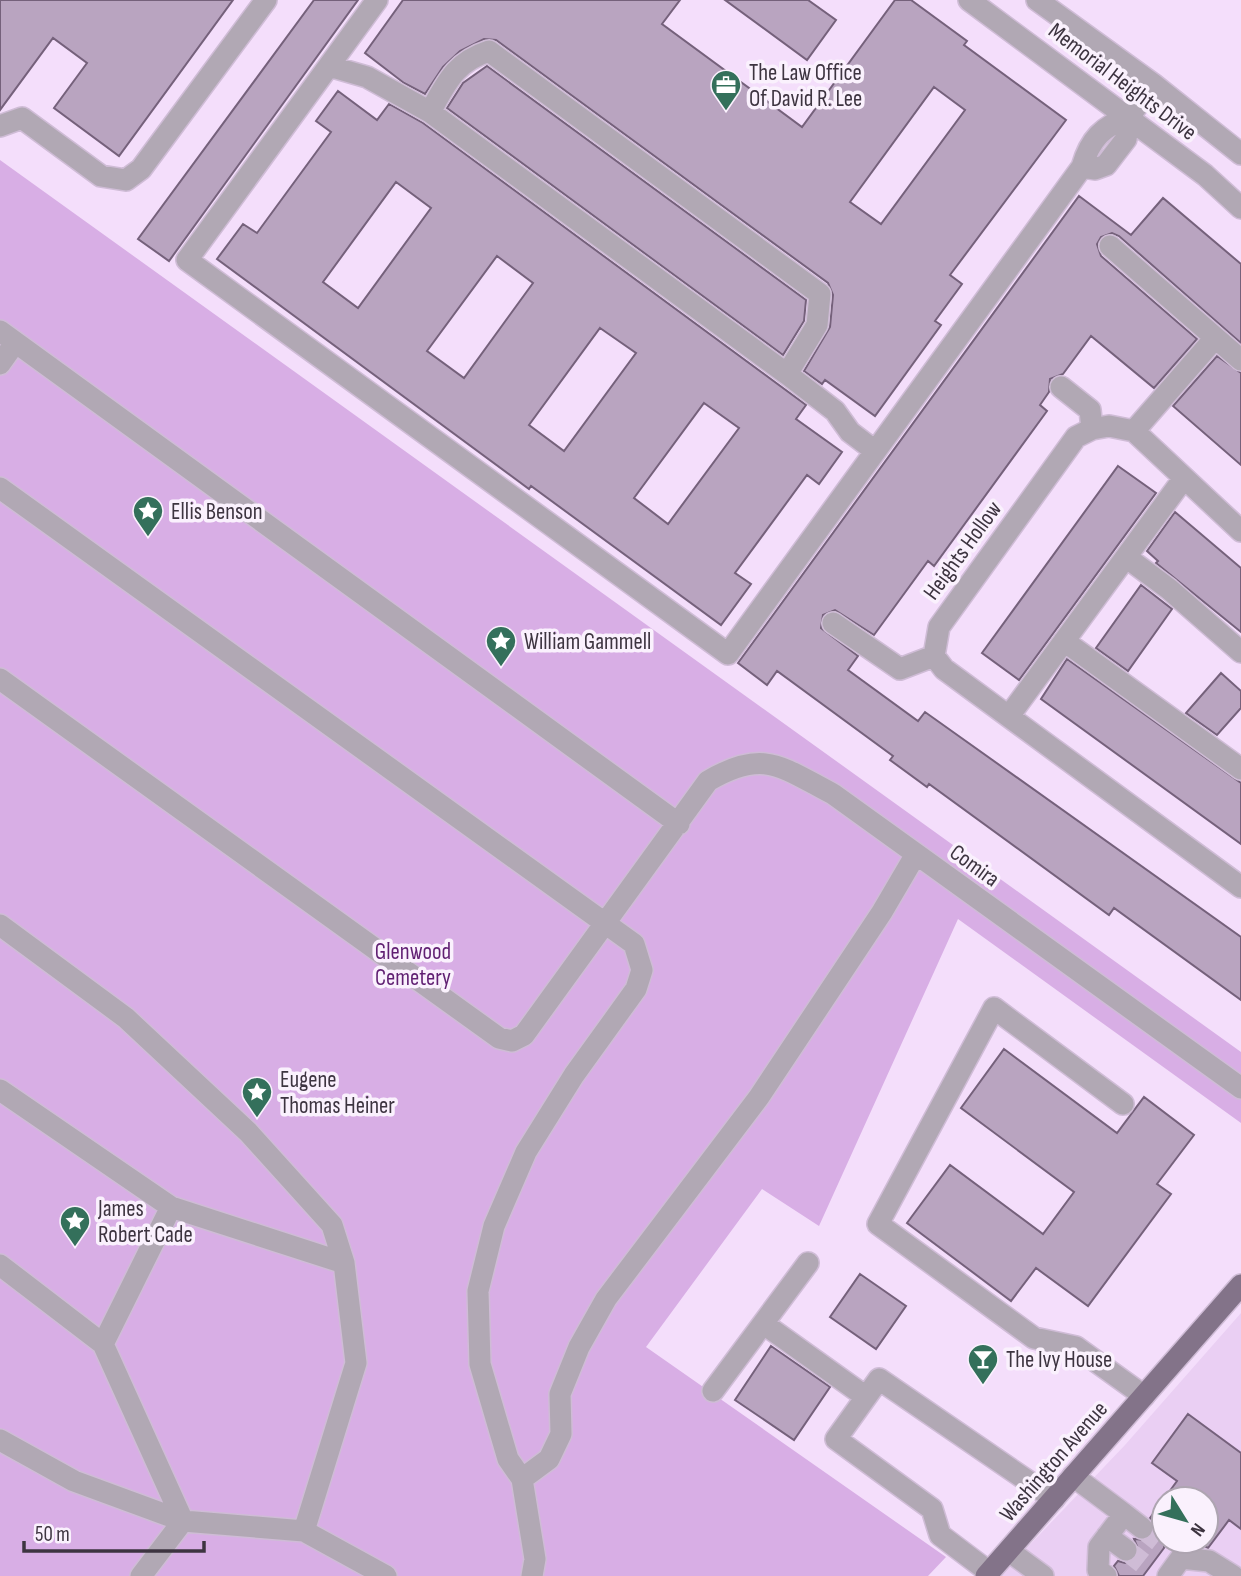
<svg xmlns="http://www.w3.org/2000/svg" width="1241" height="1576" font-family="'Sofia Sans Condensed',sans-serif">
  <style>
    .built { fill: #eacff3; fill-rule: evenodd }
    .green { fill: #d8aee5 }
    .building { fill: #b9a4c0; stroke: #75617b; stroke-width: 2; fill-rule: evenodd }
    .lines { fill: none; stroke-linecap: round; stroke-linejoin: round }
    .minor-tunnel { stroke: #cfbcd6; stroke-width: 21; stroke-dasharray: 21 10; stroke-linecap: butt }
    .minor-casing { stroke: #cfbcd6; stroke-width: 24 }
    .major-casing { stroke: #cfbcd6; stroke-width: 24 }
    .minor { stroke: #b1a8b4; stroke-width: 21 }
    .major { stroke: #837389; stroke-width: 21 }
    .labels { text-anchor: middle; stroke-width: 7; stroke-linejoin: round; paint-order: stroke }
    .poi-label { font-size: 23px; fill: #3d3440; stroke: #faf1fd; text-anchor: start }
    .street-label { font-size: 23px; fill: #3d3440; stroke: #faf1fd }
    .park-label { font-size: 23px; fill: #601f72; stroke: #faf1fd }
  </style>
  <rect width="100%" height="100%" fill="#f4defb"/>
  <path class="built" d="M 1241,1313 L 1241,1576 L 1000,1576 L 1125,1445 ZM 1164,1499 L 1206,1499 L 1206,1541 L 1164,1541 Z"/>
  <path class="green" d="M 0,160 L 1241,1052 L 1241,1123 L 958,919 L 819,1226 L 762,1189 L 646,1347 L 946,1557 L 928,1576 L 0,1576 Z"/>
  <path class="building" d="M 0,0 L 233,0 L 119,156 L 54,108 L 87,63 L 53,38 L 0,110 Z
    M 314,0 L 358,0 L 169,261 L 138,239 Z
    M 403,0 L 680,0 L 662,24 L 802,127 L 895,0 L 911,0 L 967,41 L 964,45 L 1066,120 L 950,275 L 962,284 L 935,321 L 941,325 L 875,416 L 825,380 L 822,384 L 804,371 L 830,327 L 833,295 L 828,283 L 496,40 L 484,39 L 460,51 L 443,67 L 425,94 L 404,83 L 365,53 ZM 934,87 L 965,110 L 881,224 L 850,202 Z
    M 725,0 L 808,0 L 836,20 L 807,60 Z
    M 487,66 L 806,300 L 804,321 L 783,355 L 447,108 L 463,83 Z
    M 338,91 L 377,120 L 389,104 L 423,123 L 806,405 L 796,419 L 842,452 L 819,484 L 807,475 L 735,573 L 751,584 L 721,625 L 531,486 L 529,489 L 217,259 L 243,224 L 257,233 L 331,132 L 316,121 ZM 396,182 L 431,208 L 358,308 L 323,282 ZM 497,256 L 533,283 L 464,378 L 427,351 ZM 600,328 L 636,353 L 564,451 L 529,425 ZM 704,403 L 739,428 L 668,524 L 634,498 Z
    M 1079,196 L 1131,235 L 1163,198 L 1241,264 L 1241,343 L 1119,236 L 1112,233 L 1101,237 L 1097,244 L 1101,256 L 1197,339 L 1154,388 L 1091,336 L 1063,374 L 1050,379 L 1049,392 L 1040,405 L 1047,411 L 934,566 L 928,561 L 874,635 L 835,610 L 823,615 L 821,628 L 858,656 L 848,670 L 918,721 L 925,712 L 1241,937 L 1241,1000 L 1114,908 L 1109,915 L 929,784 L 927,787 L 890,760 L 893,756 L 777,671 L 767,685 L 738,663 Z
    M 1217,356 L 1241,373 L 1241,465 L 1173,406 Z
    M 1118,466 L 1156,493 L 1019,680 L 982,653 Z
    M 1175,512 L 1241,568 L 1241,632 L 1156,563 L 1158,561 L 1147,551 Z
    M 1141,585 L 1172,609 L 1128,671 L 1096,648 Z
    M 1067,659 L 1241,783 L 1241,844 L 1041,699 Z
    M 1221,673 L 1241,691 L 1241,708 L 1217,735 L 1186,713 Z
    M 1004,1049 L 1117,1133 L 1144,1097 L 1194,1135 L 1157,1184 L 1171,1194 L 1088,1306 L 1036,1268 L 1011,1301 L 907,1223 L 950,1165 L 1043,1234 L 1074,1192 L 961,1108 Z
    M 860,1274 L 906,1306 L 876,1349 L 830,1317 Z
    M 771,1346 L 830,1387 L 794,1440 L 735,1400 Z
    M 1188,1414 L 1241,1453 L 1241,1529 L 1229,1520 L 1208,1548 L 1206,1547 L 1206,1499 L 1164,1499 L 1177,1481 L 1152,1463 Z
    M 1164,1499 L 1164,1548 L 1143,1576 L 1119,1576 L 1114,1566 L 1118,1561 L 1125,1563 L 1136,1558 L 1139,1551 L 1134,1539 L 1146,1540 L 1153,1535 L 1154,1524 L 1150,1518 Z"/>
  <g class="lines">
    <path class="minor-tunnel" d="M 1142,1528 L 1165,1546
      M 1126,1550 L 1149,1568"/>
    <g class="minor-casing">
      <path id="minor" d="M 377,0 L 187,260 L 728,654 L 1082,167
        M 969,0 L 1205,175 L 1241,208
        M 1037,0 L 1153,84 L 1241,154
        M 329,66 L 367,77 L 430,112
        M 1129,117 C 1103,126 1090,139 1082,167 L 1095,169 L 1106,165 L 1126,139 L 1129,117 L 1153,84
        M 0,126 L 22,118 L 101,176 L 126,180 L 141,169 L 266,0
        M 1110,246 L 1241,360
        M 0,331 L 679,824
        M 0,364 L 15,343
        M 787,374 L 817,325 L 820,294 L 489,51 C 455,62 447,82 430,112 L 787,374 L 835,411 L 850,432 L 875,451
        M 1061,387 L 1090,410 L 1092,429
        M 1134,431 L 1215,338
        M 0,488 L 634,944 L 642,970 L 636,989 L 574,1075 L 526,1152 L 494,1226 L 478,1291 L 480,1364 L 508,1459 L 522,1479 L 535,1559 L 532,1576
        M 1241,531 L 1134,431 L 1109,426 L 1092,429 L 1076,437 L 939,627 L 934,656 L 944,669 L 1241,887
        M 1126,557 L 1169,589 L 1241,652
        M 833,623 L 900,669 L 934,656
        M 1064,641 L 1241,769
        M 0,679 L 499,1038 L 512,1041 L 524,1035 L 708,781 C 764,748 781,767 833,794 L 1241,1088
        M 1009,716 L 1184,478
        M 0,925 L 126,1018 L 248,1132 L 332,1225 L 344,1263 L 356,1363 L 304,1531
        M 0,1090 L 171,1207 L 344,1263
        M 1123,1104 L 994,1008 L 878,1224 L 1034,1338 L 1076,1347 L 1144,1396
        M 171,1207 L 103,1344 L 183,1521
        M 0,1265 L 103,1344
        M 764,1324 L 866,1397
        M 713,1391 L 808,1263
        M 0,1440 L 74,1481 L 183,1521
        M 1073,1476 L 1124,1514 L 1099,1547 L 1098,1570 L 1106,1576
        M 522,1479 L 549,1459 L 561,1434 L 560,1394 L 579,1347 L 606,1299 L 759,1097 L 882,912 L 916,854
        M 1124,1514 L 1142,1528
        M 1107,1536 L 1126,1550
        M 1009,1551 L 1043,1576
        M 989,1572 L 940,1535 L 932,1509 L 836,1439 L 879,1379 L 1054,1499
        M 141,1576 L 183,1521 L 304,1531 L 386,1576
        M 1168,1576 L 1181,1558 L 1209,1561 L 1233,1576"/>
    </g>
    <g class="major-casing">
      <path id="major" d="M 986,1576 L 1241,1285"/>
    </g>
    <use href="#minor" class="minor"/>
    <use href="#major" class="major"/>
  </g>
  <defs>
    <g id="office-pin" transform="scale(1.575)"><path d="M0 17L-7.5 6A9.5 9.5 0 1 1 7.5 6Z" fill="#34705b" stroke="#faf1fd"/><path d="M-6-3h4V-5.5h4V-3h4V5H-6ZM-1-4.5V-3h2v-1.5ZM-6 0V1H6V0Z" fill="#fff"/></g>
    <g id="sight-pin" transform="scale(1.575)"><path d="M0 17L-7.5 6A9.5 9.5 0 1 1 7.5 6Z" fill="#34705b" stroke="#faf1fd"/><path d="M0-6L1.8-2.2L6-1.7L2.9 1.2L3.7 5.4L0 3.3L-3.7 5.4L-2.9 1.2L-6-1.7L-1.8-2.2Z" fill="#fff"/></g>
    <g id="bar-pin" transform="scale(1.575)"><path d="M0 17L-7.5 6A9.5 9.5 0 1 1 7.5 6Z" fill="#34705b" stroke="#faf1fd"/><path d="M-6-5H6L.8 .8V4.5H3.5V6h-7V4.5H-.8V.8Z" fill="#fff"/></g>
  </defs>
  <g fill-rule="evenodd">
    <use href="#office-pin" x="726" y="85"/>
    <use href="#sight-pin" x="148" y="511"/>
    <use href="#sight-pin" x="501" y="641"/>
    <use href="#sight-pin" x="257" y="1092"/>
    <use href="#sight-pin" x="75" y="1221"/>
    <use href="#bar-pin" x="983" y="1359"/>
  </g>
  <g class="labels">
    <g class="poi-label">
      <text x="749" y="80">The Law Office<tspan x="749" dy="26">Of David R. Lee</tspan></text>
      <text x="171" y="519">Ellis Benson</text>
      <text x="524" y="649">William Gammell</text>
      <text x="280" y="1087">Eugene<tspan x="280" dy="26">Thomas Heiner</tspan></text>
      <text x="98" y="1216">James<tspan x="98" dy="26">Robert Cade</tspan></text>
      <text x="1006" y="1367">The Ivy House</text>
    </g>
    <g class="street-label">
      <text transform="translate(1123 81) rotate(37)" y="8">Memorial Heights Drive</text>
      <text transform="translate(962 550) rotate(-54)" y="8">Heights Hollow</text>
      <text transform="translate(975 865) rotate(36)" y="8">Comira</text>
      <text transform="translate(1053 1461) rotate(-49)" y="8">Washington Avenue</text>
    </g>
    <g class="park-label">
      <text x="413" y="959">Glenwood<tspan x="413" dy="26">Cemetery</tspan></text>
    </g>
  </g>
  <g transform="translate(1185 1520) rotate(127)"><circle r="33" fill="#faf1fd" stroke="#aea5b1" stroke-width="2"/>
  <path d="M0-5L12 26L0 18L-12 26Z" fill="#34705b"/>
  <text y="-10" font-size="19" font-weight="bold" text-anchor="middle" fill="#3d3440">N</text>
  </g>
  <path d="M24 1541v10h180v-10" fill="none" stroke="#3d3440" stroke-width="3.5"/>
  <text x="35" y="1541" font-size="21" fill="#3d3440" stroke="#faf1fd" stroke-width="5" paint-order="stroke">50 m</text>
</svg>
